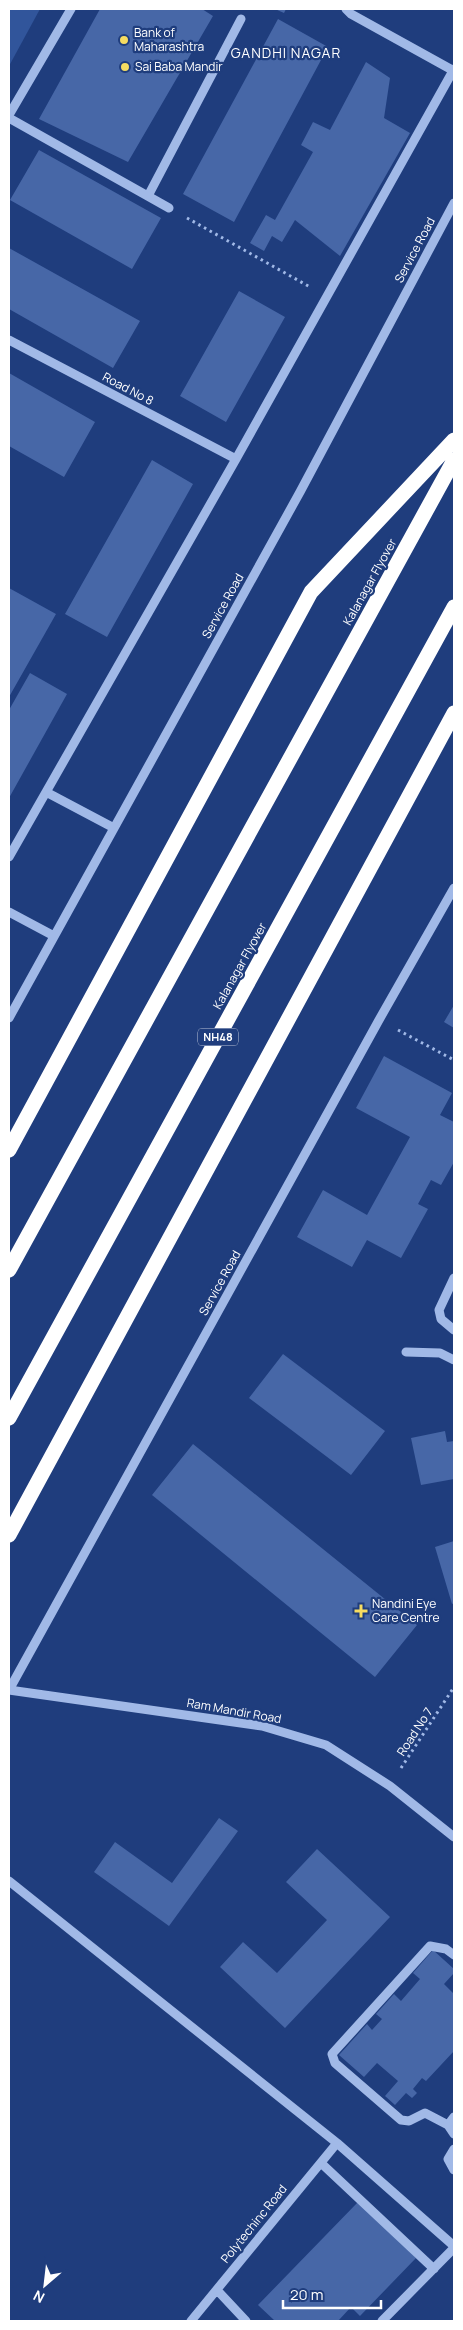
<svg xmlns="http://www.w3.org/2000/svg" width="463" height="2330" font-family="Manrope,sans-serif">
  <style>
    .green { fill: #31559b }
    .building { fill: #4767a7 }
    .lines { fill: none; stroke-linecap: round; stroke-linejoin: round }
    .path { stroke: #a1b9e7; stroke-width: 3; stroke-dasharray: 2.5 4; stroke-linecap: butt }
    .minor { stroke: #a1b9e7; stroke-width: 9 }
    .highway { stroke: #fff; stroke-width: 15 }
    .poi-dot { fill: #f6dc61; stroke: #1f3d7d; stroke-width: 2 }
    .labels { text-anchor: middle; stroke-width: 4.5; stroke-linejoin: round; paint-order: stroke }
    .shield { fill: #1f3d7d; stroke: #bcc5d8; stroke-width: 1 }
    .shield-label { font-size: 11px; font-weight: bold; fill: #fff }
    .poi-label { font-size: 12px; fill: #fff; stroke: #1f3d7d; text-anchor: start }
    .street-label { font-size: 12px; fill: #fff; stroke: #1f3d7d }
    .neighbourhood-label { font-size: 14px; letter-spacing: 1px; fill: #fff; stroke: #1f3d7d }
  </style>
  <rect width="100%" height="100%" fill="#1f3d7d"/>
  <path class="green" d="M 9,9 L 40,9 L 9,66 Z"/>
  <path class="building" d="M 100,9 L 202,9 L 213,16 L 128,162 L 39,119 Z
    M 275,9 L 286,9 L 284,13 Z
    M 278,19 L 328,47 L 234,222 L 183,194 Z
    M 366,62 L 390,78 L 384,118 L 410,133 L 340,256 L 295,220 L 282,242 L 272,236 L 264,251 L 250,243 L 266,215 L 275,220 L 313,152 L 301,145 L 313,122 L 330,130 Z
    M 39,150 L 161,218 L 132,269 L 10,200 Z
    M 9,248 L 140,321 L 113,368 L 9,309 Z
    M 239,291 L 285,317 L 226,422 L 180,396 Z
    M 9,373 L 95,422 L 64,477 L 9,446 Z
    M 152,460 L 193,484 L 107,637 L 65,614 Z
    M 9,588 L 56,614 L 9,697 Z
    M 30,673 L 67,694 L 9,798 L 9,710 Z
    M 454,1005 L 454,1028 L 444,1022 Z
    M 384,1056 L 452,1093 L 440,1115 L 454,1122 L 454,1162 L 441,1185 L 431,1180 L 418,1204 L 428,1209 L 401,1258 L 367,1240 L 352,1267 L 297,1237 L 323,1190 L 367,1215 L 410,1137 L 356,1108 Z
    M 283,1354 L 385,1431 L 351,1475 L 249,1398 Z
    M 445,1431 L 447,1442 L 454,1441 L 454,1479 L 421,1485 L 411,1438 Z
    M 193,1444 L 417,1625 L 375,1677 L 152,1495 Z
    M 454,1541 L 454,1603 L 452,1604 L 435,1547 Z
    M 219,1818 L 238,1831 L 169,1926 L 94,1872 L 115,1842 L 172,1883 Z
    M 317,1849 L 390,1917 L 285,2028 L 220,1967 L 243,1942 L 277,1973 L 327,1920 L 286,1882 Z
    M 433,1950 L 454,1969 L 454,1973 L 444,1984 L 454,1994 L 454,2051 L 426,2081 L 422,2078 L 413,2089 L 417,2093 L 412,2098 L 406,2093 L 395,2105 L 385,2096 L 398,2081 L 377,2063 L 364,2077 L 339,2055 L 367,2024 L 372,2030 L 382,2019 L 376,2014 L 394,1994 L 401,2001 L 420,1979 L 413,1973 Z
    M 358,2202 L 416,2258 L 360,2316 L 351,2307 L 338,2321 L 275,2321 L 258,2305 Z"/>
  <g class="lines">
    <path class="path" d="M 187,218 L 310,287
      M 398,1030 L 454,1060
      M 401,1768 L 454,1687"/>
    <path class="minor" d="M 346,9 L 351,14 L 454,71
      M 9,115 L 71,9
      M 9,118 L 169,208
      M 148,196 L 241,19
      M 9,340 L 236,459
      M 46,792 L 114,828
      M 9,857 L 236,459 L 454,69
      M 9,912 L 54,936
      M 9,1018 L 300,492 L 454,203
      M 454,1278 L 439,1310 L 441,1319 L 454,1330
      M 406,1352 L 440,1353 L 454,1360
      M 9,1690 L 379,1020 L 454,888
      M 9,1690 L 262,1726 L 326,1745 L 390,1786 L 454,1837
      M 9,1881 L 337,2143 L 454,2246
      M 454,2117 L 448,2125 L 454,2134
      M 448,2125 L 425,2113 L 409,2121 L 401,2120 L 335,2063 L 332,2054 L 430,1946 L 446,1949 L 454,1955
      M 454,2149 L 448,2159 L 454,2170
      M 321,2163 L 434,2269
      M 217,2290 L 246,2321
      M 191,2321 L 337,2143
      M 382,2321 L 454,2248"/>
    <path class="highway" d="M 9,1150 L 311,592 L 454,440
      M 9,1270 L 454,460
      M 9,1418 L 454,607
      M 9,1535 L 454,713"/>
  </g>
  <g class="poi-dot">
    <circle cx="124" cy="40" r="5"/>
    <circle cx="125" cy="67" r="5"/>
    <path d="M358.5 1603.5h5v5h5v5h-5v5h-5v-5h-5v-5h5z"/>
  </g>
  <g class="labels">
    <rect class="shield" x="198" y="1028.5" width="40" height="17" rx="4"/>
    <g class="shield-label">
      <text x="218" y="1041">NH48</text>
    </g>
    <g class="poi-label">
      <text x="134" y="37">Bank of<tspan x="134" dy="14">Maharashtra</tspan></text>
      <text x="135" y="71">Sai Baba Mandir</text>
      <text x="372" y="1608">Nandini Eye<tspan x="372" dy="14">Care Centre</tspan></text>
    </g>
    <g class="street-label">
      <text transform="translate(415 250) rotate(-62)" y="4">Service Road</text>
      <text transform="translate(128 389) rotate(28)" y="4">Road No 8</text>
      <text transform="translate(370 582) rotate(-61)" y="4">Kalanagar Flyover</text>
      <text transform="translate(223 606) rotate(-61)" y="4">Service Road</text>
      <text transform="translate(240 966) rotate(-61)" y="4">Kalanagar Flyover</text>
      <text transform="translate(220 1283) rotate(-61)" y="4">Service Road</text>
      <text transform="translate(234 1711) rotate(10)" y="4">Ram Mandir Road</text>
      <text transform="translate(415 1732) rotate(-57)" y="4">Road No 7</text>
      <text transform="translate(254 2224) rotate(-51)" y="4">Polytechinc Road</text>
    </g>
    <g class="neighbourhood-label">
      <text x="286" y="58">GANDHI NAGAR</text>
    </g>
  </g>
  <rect width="463" height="2330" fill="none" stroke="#ffffff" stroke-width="20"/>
  <g transform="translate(45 2285) rotate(208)" stroke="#1f3d7d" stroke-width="4" paint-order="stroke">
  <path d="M0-4L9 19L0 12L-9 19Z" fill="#ffffff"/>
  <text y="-8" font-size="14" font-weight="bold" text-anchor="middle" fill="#ffffff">N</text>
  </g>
  <path d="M283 2300v8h98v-8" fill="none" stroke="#ffffff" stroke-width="2.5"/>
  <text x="290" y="2300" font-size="15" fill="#ffffff" stroke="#1f3d7d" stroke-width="4" paint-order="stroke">20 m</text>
</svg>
